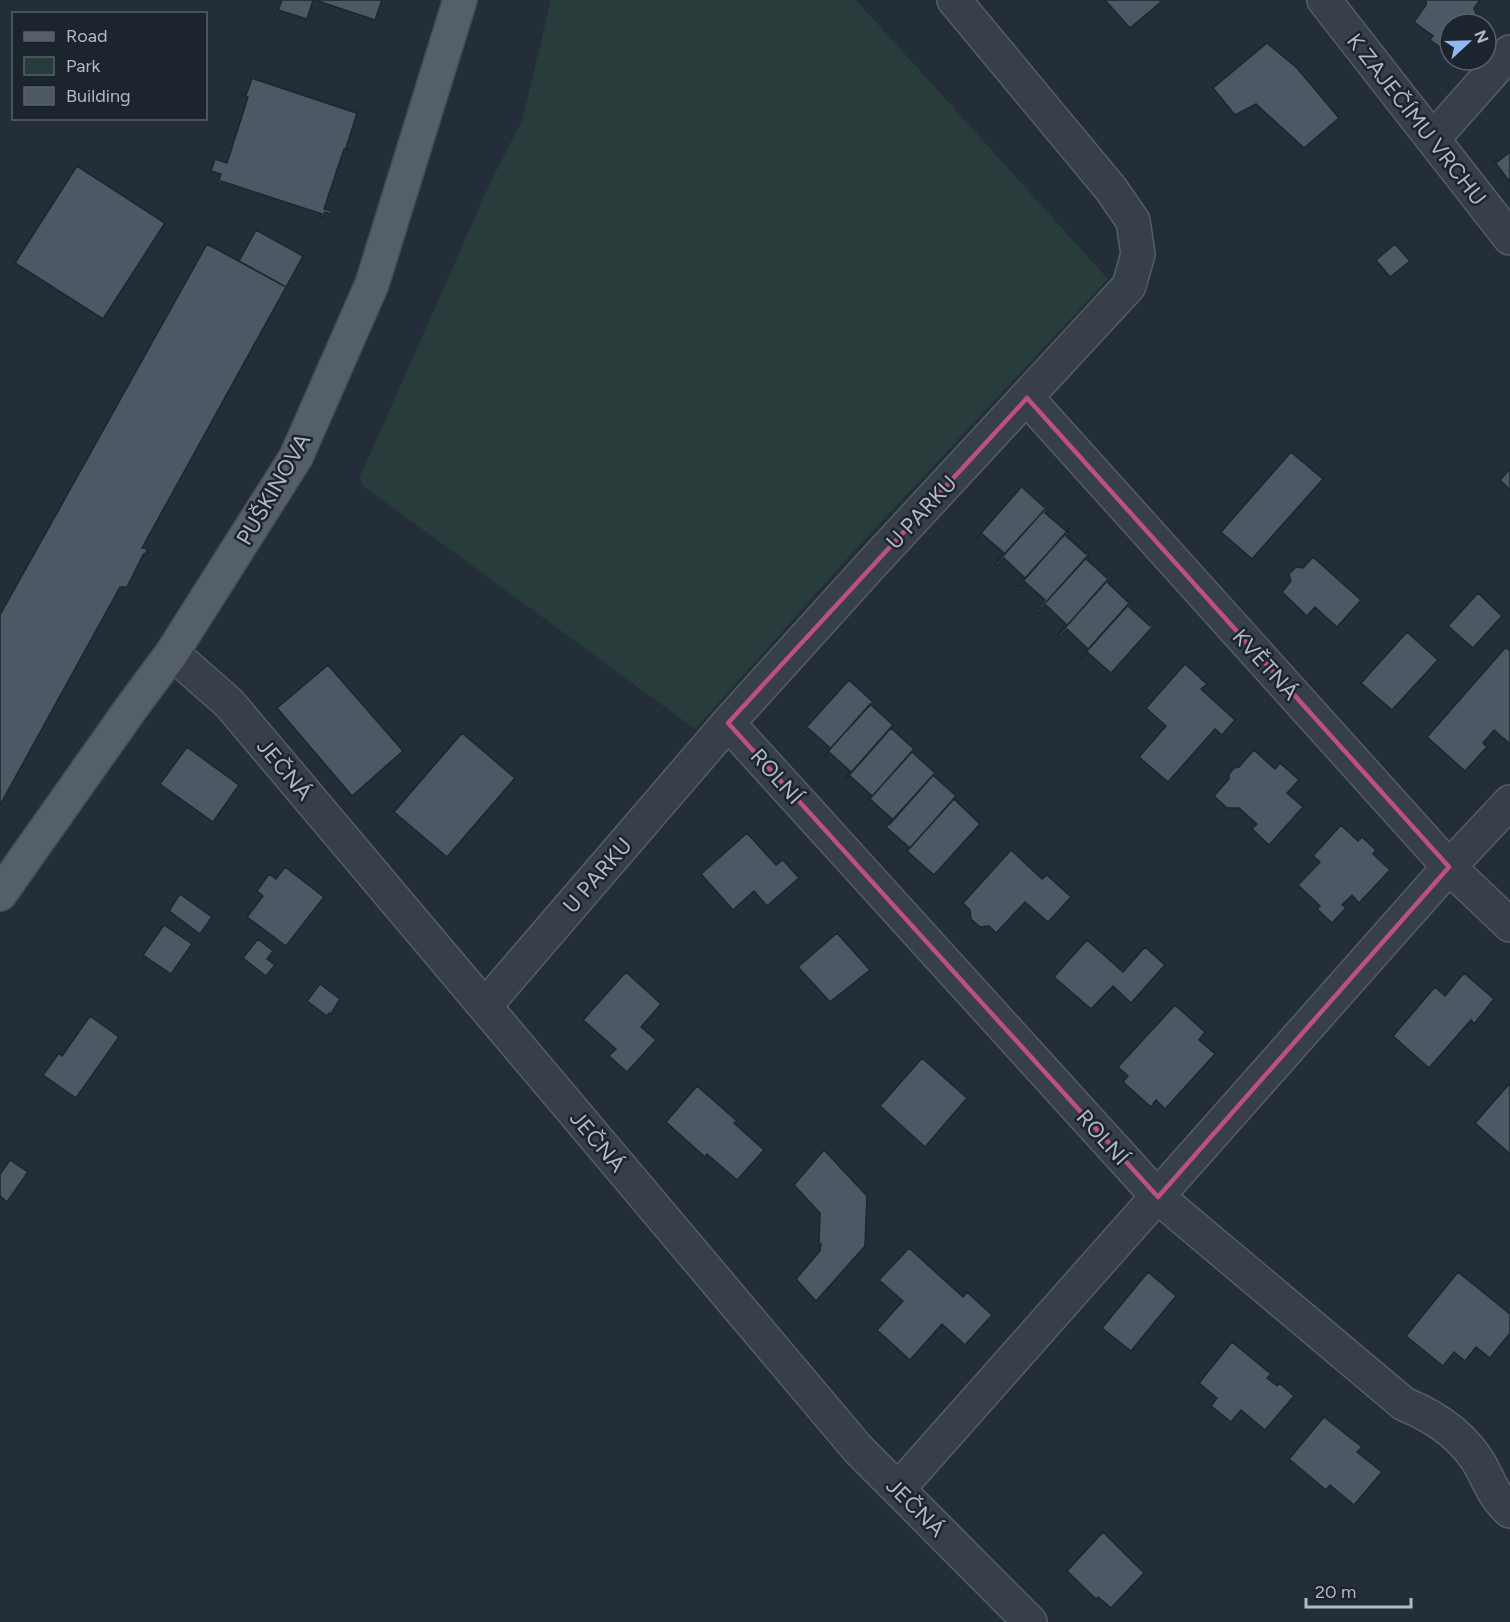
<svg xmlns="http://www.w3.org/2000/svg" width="1510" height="1622" font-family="Figtree,sans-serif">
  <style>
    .green { fill: #283c3b }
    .building { fill: #4c5864; stroke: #1e262f; stroke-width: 1.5 }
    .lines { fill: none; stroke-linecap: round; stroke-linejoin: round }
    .street-casing { stroke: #555d66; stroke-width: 36 }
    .primary-casing { stroke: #434b55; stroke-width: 36 }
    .street { stroke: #373f49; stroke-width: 33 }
    .primary { stroke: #555f69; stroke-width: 33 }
    .marked { fill: none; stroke: #bc5180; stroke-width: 4.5; stroke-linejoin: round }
    .labels { text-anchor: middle; stroke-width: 5; stroke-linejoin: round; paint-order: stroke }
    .street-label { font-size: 22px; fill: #b2bac5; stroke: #1c242d }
  </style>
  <rect width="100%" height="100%" fill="#242e38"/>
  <path class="green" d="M 551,0 L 856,0 L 1108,279 L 852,553 L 695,729 L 362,485 L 360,477 L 491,181 L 522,121 Z"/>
  <path class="building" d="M 282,0 L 313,0 L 307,19 L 278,10 Z
    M 315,0 L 382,0 L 375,20 Z
    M 1105,0 L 1159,0 L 1161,2 L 1130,28 Z
    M 1426,0 L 1480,0 L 1474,8 L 1477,16 L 1474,21 L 1470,24 L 1450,24 L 1450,54 L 1430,40 L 1433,36 L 1414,22 L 1426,5 Z
    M 1267,43 L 1297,68 L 1339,118 L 1304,148 L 1256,104 L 1235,115 L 1213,88 Z
    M 253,76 L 255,77 L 254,79 L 356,113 L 356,110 L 358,110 L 346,148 L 352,150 L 352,152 L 344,149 L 324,209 L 332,211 L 331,214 L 325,212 L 323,217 L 321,217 L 322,214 L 221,181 L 220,184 L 218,183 L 221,174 L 211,171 L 215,159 L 227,163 L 248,97 L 242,95 L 242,93 L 246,95 Z
    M 1510,152 L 1510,182 L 1494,161 L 1496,160 L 1497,162 Z
    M 77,166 L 165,223 L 103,319 L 15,263 Z
    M 256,230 L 303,256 L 286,287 L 239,261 Z
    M 207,244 L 286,287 L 142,548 L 146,548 L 147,552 L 143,555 L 127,587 L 120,587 L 0,805 L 0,615 Z
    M 1395,244 L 1410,261 L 1390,277 L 1376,260 Z
    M 1291,452 L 1323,479 L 1252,559 L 1221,532 Z
    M 1510,469 L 1510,490 L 1500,480 Z
    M 1024,484 L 1026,485 L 1023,488 L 1044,507 L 1047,504 L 1048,506 L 998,561 L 997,560 L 1004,553 L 982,534 L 975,540 Z
    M 1046,508 L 1048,509 L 1045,513 L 1066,531 L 1068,528 L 1069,529 L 1019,586 L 1017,584 L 1024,577 L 1004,558 L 997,566 L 995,565 Z
    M 1067,532 L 1069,533 L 1066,536 L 1086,554 L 1089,552 L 1090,553 L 1039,610 L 1038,608 L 1045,600 L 1025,582 L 1017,590 L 1016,588 Z
    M 1088,556 L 1089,557 L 1087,560 L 1107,578 L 1110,575 L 1111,577 L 1060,633 L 1059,632 L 1066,624 L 1046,605 L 1039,613 L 1037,612 Z
    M 1313,557 L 1361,600 L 1337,627 L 1315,607 L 1307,616 L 1282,592 L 1291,581 L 1289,574 L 1296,567 L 1303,568 Z
    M 1108,579 L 1110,581 L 1108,583 L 1128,602 L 1131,599 L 1132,600 L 1081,657 L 1080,655 L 1087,648 L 1067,629 L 1060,637 L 1058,636 Z
    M 1478,593 L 1502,616 L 1473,648 L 1448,626 Z
    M 1130,603 L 1132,604 L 1129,607 L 1150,626 L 1153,623 L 1154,625 L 1111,673 L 1087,652 L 1079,660 Z
    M 1407,632 L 1438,660 L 1392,710 L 1361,683 Z
    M 1506,647 L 1510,651 L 1510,744 L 1494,730 L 1483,743 L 1487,747 L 1465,771 L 1427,737 Z
    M 1185,664 L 1207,684 L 1201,689 L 1235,720 L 1222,735 L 1215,729 L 1168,782 L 1139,757 L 1166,726 L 1146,708 Z
    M 328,665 L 403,751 L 352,796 L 277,708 Z
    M 849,680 L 873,702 L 826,753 L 829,747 L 808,728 L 804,733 L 802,732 Z
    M 870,704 L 893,725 L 847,777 L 846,776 L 850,771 L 829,752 L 825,757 L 824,756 Z
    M 891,728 L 914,749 L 868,801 L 871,795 L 850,776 L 845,780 Z
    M 462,733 L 515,778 L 447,857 L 394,812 Z
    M 187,747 L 239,785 L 213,822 L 160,784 Z
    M 1254,750 L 1275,769 L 1280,763 L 1299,780 L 1287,793 L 1303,807 L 1269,845 L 1252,829 L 1257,824 L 1239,808 L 1227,808 L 1214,796 L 1229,779 L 1229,774 L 1234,768 L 1239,767 Z
    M 912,752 L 935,773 L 889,825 L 892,819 L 871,800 L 865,804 Z
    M 933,775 L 956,796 L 910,848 L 886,827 Z
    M 954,799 L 980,824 L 934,875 L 907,851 Z
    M 1341,825 L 1358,841 L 1362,837 L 1376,850 L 1373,854 L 1390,870 L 1359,903 L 1352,895 L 1342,905 L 1346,908 L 1332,923 L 1317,909 L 1320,906 L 1298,885 L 1320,862 L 1313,856 Z
    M 747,833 L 776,865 L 783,860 L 799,878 L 767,906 L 754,891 L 733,910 L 701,874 Z
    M 1011,850 L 1042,879 L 1047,875 L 1071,897 L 1048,922 L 1025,902 L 996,933 L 989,926 L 980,927 L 971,919 L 970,910 L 963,903 Z
    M 285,867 L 324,897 L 286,946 L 247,917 L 263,896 L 257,891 L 269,874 L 276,879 Z
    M 180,894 L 212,917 L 200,934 L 169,911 Z
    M 164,925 L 192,944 L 171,974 L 143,955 Z
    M 837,933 L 870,970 L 830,1002 L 798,967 Z
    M 258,939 L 273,951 L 267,959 L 275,965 L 266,976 L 243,958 Z
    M 1087,940 L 1123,972 L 1145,947 L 1165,965 L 1131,1003 L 1113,986 L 1091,1009 L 1054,977 Z
    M 626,972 L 661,1004 L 641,1027 L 656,1040 L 627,1072 L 609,1056 L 616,1049 L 583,1020 Z
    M 1464,973 L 1494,999 L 1474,1024 L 1471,1020 L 1429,1068 L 1393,1036 L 1435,987 L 1445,996 Z
    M 320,984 L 340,999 L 331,1014 L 329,1013 L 327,1016 L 307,1001 Z
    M 1175,1005 L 1205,1032 L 1199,1040 L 1215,1054 L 1165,1109 L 1156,1100 L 1151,1107 L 1123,1082 L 1128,1076 L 1118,1067 Z
    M 90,1016 L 119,1037 L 76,1098 L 43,1075 L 59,1053 L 62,1056 Z
    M 922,1058 L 967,1098 L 925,1147 L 880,1106 Z
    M 1510,1083 L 1510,1154 L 1475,1123 Z
    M 697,1086 L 737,1121 L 734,1123 L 764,1150 L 737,1180 L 707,1154 L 705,1157 L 666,1122 Z
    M 824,1150 L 867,1196 L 865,1246 L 816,1301 L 796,1279 L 820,1251 L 821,1244 L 819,1245 L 820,1213 L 794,1185 Z
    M 10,1160 L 28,1172 L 7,1202 L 0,1196 L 0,1174 Z
    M 909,1248 L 963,1297 L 967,1292 L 992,1315 L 965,1345 L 942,1324 L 910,1360 L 877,1330 L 903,1301 L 879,1280 Z
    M 1148,1272 L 1176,1296 L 1131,1351 L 1102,1328 Z
    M 1458,1272 L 1510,1314 L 1510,1333 L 1490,1358 L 1476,1347 L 1465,1361 L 1454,1352 L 1443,1366 L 1406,1336 Z
    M 1232,1342 L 1271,1374 L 1267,1378 L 1277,1386 L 1279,1383 L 1294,1396 L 1265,1430 L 1241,1410 L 1231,1422 L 1211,1406 L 1217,1398 L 1199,1383 Z
    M 1324,1417 L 1362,1447 L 1357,1452 L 1382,1472 L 1354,1505 L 1330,1485 L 1326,1490 L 1289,1459 Z
    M 1103,1532 L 1144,1573 L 1111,1608 L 1098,1597 L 1096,1599 L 1067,1571 Z"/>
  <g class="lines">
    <g class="street-casing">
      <path id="street" d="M 1324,0 L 1510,238
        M 1433,139 L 1510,52
        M 1027,398 L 1449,867 L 1510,925
        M 172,653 L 229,703 L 858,1449 L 1030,1622
        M 728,723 L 1158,1197 L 1404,1404 C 1436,1417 1465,1437 1482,1468 C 1490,1484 1496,1499 1510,1511
        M 485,1006 L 728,723 L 870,566 L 1129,286 L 1138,254 L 1133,221 L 1111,189 L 954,0
        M 898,1489 L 1449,867 L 1510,802"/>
    </g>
    <g class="primary-casing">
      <path id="primary" d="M 0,894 L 132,707 L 172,653 L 296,457 L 372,284 L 460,0"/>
    </g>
    <use href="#street" class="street"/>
    <use href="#primary" class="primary"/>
  </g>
  <path class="marked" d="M 1027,398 L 1449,867 L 1158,1197 L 728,723 Z"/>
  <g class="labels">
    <g class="street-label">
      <text transform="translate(1417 119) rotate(52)" y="8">K ZAJEČÍMU VRCHU</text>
      <text transform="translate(273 489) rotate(-60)" y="8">PUŠKINOVA</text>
      <text transform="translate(921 512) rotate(-47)" y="8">U PARKU</text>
      <text transform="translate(1266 664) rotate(48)" y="8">KVĚTNÁ</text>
      <text transform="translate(285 769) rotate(50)" y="8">JEČNÁ</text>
      <text transform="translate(777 776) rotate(48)" y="8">ROLNÍ</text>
      <text transform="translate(597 875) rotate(-49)" y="8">U PARKU</text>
      <text transform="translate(1103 1137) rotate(48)" y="8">ROLNÍ</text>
      <text transform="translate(598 1141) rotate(50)" y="8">JEČNÁ</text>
      <text transform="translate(916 1507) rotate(45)" y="8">JEČNÁ</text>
    </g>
  </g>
  <rect x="12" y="12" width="195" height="108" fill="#1c242d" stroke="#58606a" stroke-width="1.5"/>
  <rect x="24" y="32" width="30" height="9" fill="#555f69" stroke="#58606a" stroke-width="1.5"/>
  <text x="66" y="42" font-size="18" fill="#b2bac5">Road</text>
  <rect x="24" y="57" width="30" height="18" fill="#283c3b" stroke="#58606a" stroke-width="1.5"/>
  <text x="66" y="72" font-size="18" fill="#b2bac5">Park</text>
  <rect x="24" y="87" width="30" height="18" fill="#4c5864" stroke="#58606a" stroke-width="1.5"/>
  <text x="66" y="102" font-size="18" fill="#b2bac5">Building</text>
  <g transform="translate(1468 42) rotate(68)"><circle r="28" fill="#1c242d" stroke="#58606a" stroke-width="1.5"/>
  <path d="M0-4.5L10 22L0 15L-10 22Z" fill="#8db9ee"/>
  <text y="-9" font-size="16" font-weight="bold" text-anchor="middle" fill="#b2bac5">N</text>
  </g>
  <path d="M1306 1598v9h105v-9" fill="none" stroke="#b2bac5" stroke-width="3"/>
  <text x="1315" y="1598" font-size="18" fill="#b2bac5" stroke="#1c242d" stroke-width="4.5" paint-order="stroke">20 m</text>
</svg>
